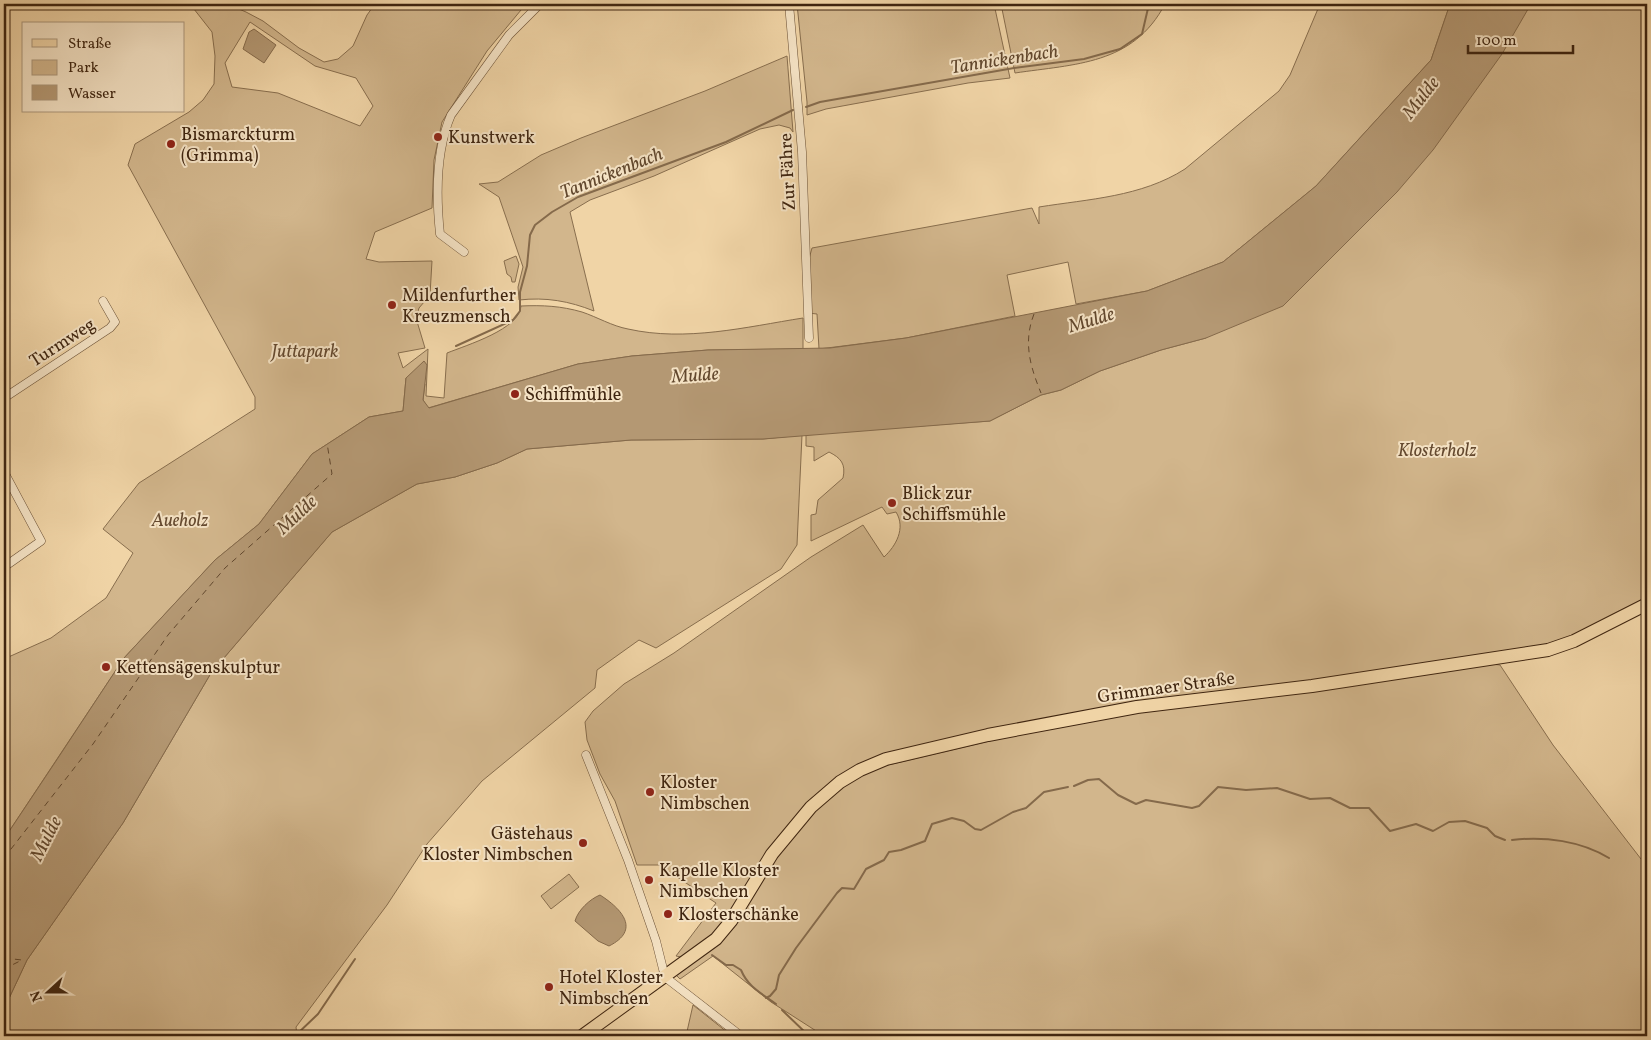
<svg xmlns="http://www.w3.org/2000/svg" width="1651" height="1040" font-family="Vollkorn,serif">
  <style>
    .green { fill: #d2b68c; stroke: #886e4e; fill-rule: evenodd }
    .water { fill: #b49873; stroke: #856a4b }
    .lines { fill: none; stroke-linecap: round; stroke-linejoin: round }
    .stream { stroke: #856a4b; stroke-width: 2 }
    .ferry { stroke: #62482e; stroke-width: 1; stroke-dasharray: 6 5; stroke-linecap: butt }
    .minor-casing { stroke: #6b5136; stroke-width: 9 }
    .primary-casing { stroke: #3f2510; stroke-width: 14 }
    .minor { stroke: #f5e3c5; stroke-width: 8 }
    .primary { stroke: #f0d4a6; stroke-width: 12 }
    .poi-dot { fill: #8f2418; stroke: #f5e3c5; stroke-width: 2 }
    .labels { text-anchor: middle; stroke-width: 4; stroke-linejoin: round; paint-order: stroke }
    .poi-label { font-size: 18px; fill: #3f2510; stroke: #f5e3c5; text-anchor: start }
    .street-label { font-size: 18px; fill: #3f2510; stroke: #f5e3c5 }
    .park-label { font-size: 18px; font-style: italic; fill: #64492f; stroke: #f5e3c5 }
    .water-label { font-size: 19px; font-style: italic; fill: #62482e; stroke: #f5e3c5 }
  </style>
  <rect width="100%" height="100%" fill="#f0d4a6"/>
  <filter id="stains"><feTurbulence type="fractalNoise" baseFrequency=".004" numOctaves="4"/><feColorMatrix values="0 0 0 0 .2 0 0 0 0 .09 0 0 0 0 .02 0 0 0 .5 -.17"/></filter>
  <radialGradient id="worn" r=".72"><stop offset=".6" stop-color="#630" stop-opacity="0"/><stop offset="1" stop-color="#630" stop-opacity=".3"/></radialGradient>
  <path class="green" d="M 190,4 L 227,4 L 246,12 L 263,21 L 299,48 L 324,62 L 338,59 L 353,46 L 367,15 L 375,4 L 526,4 L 487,51 L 442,122 L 434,160 L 432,208 L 375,232 L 366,259 L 379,262 L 432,261 L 430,295 L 419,308 L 416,318 L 425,348 L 398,353 L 403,368 L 428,349 L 426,396 L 444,398 L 447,353 C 467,345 520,329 521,306 C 543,305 561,306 582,312 C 597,317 612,326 628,329 C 686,342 746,327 803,318 L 803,349 L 708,350 L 632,356 L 578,364 L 428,408 L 423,400 L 425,384 L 406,378 L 403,411 L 369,417 L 312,454 L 259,524 L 215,560 L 124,658 L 4,839 L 4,659 L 51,638 L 106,598 L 133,553 L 103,529 L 139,483 L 255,409 L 255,397 L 128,165 L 135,144 L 189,112 L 203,100 L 214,84 L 215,56 L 212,32 ZM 250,22 L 315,66 L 356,78 L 373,106 L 360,126 L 278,93 L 232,87 L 225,63 Z
    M 797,4 L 994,4 L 1010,78 L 968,83 L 826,109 L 807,115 L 807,102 Z
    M 1001,4 L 1165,4 C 1133,65 1075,64 1015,73 Z
    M 1320,4 L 1450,4 L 1431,60 L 1316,186 L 1223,262 L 1147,291 L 1076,304 L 1068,262 L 1007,275 L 1015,316 L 906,338 L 819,349 L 817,314 L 808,313 L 806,270 L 812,248 L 1032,208 L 1039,224 L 1039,207 C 1089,199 1141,197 1185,169 L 1279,91 L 1290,75 Z
    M 1528,4 L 1647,4 L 1647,600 L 1563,642 L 987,732 L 838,779 L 724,924 L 695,951 L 681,957 L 676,956 L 716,903 L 659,865 L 637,865 L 615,801 L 600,774 L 587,740 L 585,722 L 593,711 L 624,684 L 674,653 L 811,557 L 863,525 L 884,557 C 896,546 906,528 896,512 L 887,514 L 882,507 L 811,541 L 811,515 L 816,514 L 818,500 L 843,478 C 846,464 841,458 829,452 L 814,461 L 814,447 L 806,446 L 806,434 L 990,421 L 1041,395 L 1061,390 L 1100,371 L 1161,350 L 1206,338 Z
    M 787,56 L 793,132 L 790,128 L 779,125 L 760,129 L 654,176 L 590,200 L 570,212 L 594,311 C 569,301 546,297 519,300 L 518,287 L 523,267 L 499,197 L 479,184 L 498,182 L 541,155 L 581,138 L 705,91 Z
    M 516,256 L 519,264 L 515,282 L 512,282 L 511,277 L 507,274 L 504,261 Z
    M 802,435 L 797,545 L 781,569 L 656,648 L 639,640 L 597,670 L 595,688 L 482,781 L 427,844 L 387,905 L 296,1027 L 297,1036 L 4,1036 L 4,1009 L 27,960 L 123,823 L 211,673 L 332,532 L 417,484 L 455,477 L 497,463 L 527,449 L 631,440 L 763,439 Z
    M 1483,663 L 1500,665 L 1553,745 L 1641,859 L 1647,856 L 1647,1036 L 824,1036 L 771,1002 L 713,956 L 680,979 L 676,975 L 688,964 L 761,876 L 801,823 L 833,793 L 871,769 L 1070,722 Z
    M 569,874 L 579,887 L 551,909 L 541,896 Z
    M 693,1005 L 732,1036 L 686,1036 Z"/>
  <path class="water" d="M 1450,4 L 1531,4 L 1502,54 L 1433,150 L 1397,192 L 1283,306 L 1206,338 L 1161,350 L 1100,371 L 1061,390 L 1041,395 L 990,421 L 763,439 L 631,440 L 527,449 L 497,463 L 455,477 L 417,484 L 332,532 L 211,673 L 123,823 L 27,960 L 4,1009 L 4,839 L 56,761 L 124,658 L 215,560 L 259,524 L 312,454 L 369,417 L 403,411 L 406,378 L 424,361 L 427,365 L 423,400 L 429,408 L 578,364 L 632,356 L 708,350 L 830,348 L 906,338 L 1147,291 L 1223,262 L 1316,186 L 1431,60 Z
    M 254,29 L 276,45 L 264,63 L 243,49 L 249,32 Z
    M 600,895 C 622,909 641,930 609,946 L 598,941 L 575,921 C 578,910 590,899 600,895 Z"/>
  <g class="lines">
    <path class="stream" d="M 806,107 L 820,102 L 1014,68 L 1084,59 L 1120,49 L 1142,34 L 1149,4
      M 456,346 L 513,320 L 520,311 L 520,292 L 527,266 L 530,235 L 535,225 L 552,212 L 578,197 L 726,142 L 793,110
      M 1074,786 L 1088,780 L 1099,779 L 1118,795 L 1136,804 L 1146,800 L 1192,808 L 1199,806 L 1218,787 L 1246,790 L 1277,788 L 1310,799 L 1330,798 L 1350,808 L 1369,808 L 1390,831 L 1416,824 L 1433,831 L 1449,822 L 1465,821 L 1487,828 L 1495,836 L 1505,840
      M 1512,840 C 1545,836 1581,841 1609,858
      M 712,955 L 726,965 L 733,965 L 741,970 C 748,987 761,993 776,1004
      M 766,998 L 770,996 L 776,989 L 779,975 L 796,948 L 837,893 L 842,888 L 854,889 L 866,869 L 884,860 L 889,852 L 901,850 L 925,841 L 932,824 L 952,818 L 964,821 L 975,829 L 981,830 L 1013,812 L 1026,808 L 1044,792 L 1068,787
      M 782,1010 L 809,1036
      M 295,1036 L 318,1014 L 355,959"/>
    <path class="ferry" d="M 1034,314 C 1023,342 1030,366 1041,393
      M 4,858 L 93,744 L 168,635 L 225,568 L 332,474 L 327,443
      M 4,958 L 22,960 L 4,969"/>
    <g class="minor-casing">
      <path id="minor" d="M 789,4 L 802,152 L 809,338
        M 464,252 L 440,234 C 436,196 436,150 451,115 L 509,35 L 540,4
        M 4,398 L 110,328 L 115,322 L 103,301
        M 4,472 L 41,541 L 4,567
        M 586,755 L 628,860 L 656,941 L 665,977 L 741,1036"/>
    </g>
    <g class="primary-casing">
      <path id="primary" d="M 582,1036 L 716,939 L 731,921 L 772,854 L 811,807 L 840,782 L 860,770 L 886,759 L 988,735 L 1137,707 L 1312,686 L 1548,650 L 1574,641 L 1647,604"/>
    </g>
    <use href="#minor" class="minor"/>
    <use href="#primary" class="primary"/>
  </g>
  <g class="poi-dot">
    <circle cx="438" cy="137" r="5"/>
    <circle cx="171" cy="144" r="5"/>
    <circle cx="392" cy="305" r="5"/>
    <circle cx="515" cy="394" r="5"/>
    <circle cx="892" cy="503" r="5"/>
    <circle cx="106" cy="667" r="5"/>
    <circle cx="650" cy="792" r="5"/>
    <circle cx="583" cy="843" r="5"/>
    <circle cx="649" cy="880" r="5"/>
    <circle cx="668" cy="914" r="5"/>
    <circle cx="549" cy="987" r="5"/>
  </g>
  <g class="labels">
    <g class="poi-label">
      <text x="181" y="140">Bismarckturm<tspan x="181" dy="21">(Grimma)</tspan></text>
      <text x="448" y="143">Kunstwerk</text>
      <text x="402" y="301">Mildenfurther<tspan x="402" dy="21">Kreuzmensch</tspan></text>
      <text x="525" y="400">Schiffmühle</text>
      <text x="902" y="499">Blick zur<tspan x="902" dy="21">Schiffsmühle</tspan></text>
      <text x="116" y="673">Kettensägenskulptur</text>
      <text x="660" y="788">Kloster<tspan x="660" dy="21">Nimbschen</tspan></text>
      <text x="573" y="839" text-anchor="end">Gästehaus<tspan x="573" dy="21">Kloster Nimbschen</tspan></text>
      <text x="659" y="876">Kapelle Kloster<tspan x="659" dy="21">Nimbschen</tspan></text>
      <text x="678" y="920">Klosterschänke</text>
      <text x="559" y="983">Hotel Kloster<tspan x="559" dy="21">Nimbschen</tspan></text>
    </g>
    <g class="street-label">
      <text transform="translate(787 172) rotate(-93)" y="6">Zur Fähre</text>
      <text transform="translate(62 342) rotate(-33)" y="6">Turmweg</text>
      <text transform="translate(1166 687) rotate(-8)" y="6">Grimmaer Straße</text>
    </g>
    <g class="park-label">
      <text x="305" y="357">Juttapark</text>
      <text x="1437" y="456">Klosterholz</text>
      <text x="180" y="526">Aueholz</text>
    </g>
    <g class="water-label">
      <text transform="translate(1004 58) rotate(-9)" y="7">Tannickenbach</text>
      <text transform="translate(1420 97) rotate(-52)" y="7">Mulde</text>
      <text transform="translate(611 172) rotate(-22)" y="7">Tannickenbach</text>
      <text transform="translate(1091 319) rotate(-17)" y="7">Mulde</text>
      <text transform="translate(695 374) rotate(-4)" y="7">Mulde</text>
      <text transform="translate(296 514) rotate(-43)" y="7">Mulde</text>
      <text transform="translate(45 838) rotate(-63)" y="7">Mulde</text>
    </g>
  </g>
  <rect width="1651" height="1040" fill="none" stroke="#f0d4a6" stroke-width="20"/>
  <rect x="5" y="5" width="1641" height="1030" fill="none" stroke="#3f2510" stroke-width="2.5"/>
  <rect x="10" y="10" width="1631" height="1020" fill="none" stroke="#3f2510"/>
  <rect x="22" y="22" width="162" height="90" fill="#f5e3c5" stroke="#ac977d"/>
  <rect x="32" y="39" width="25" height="8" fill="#f0d4a6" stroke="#ac977d"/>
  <text x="68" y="48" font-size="15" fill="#3f2510">Straße</text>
  <rect x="32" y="60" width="25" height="15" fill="#d2b68c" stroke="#ac977d"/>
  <text x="68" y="72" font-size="15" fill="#3f2510">Park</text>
  <rect x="32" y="85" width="25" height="15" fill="#b49873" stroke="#ac977d"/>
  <text x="68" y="98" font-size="15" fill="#3f2510">Wasser</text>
  <g transform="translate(48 992) rotate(249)" stroke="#f5e3c5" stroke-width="4" paint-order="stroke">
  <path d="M0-4L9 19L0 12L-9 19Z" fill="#3f2510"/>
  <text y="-8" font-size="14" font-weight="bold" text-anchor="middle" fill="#3f2510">N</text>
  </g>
  <path d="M1468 45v8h105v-8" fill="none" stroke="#3f2510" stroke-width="2.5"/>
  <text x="1476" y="45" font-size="15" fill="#3f2510" stroke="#f5e3c5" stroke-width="4" paint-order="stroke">100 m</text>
  <rect width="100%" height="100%" filter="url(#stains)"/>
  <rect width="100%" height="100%" fill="url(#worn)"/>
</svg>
